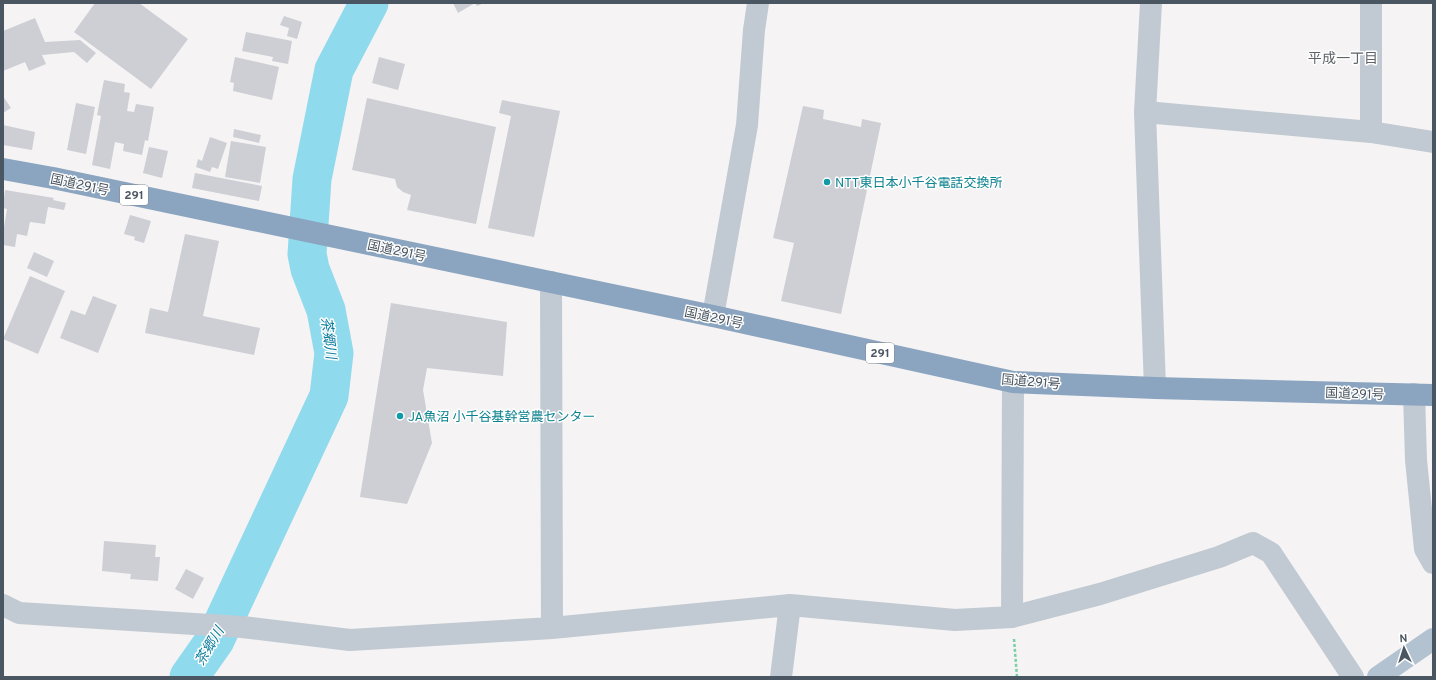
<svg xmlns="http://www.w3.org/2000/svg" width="1436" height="680" font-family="Overpass,'Noto Sans JP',sans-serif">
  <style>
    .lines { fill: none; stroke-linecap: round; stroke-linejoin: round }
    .river { stroke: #90daee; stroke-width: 39 }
    .building { fill: #cdcfd5 }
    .path { stroke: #7ad0a6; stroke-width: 2.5; stroke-dasharray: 3 2; stroke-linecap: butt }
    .minor { stroke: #c1cad2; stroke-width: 22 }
    .major { stroke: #b3c2d1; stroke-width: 22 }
    .highway { stroke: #8ba5c1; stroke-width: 22 }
    .culture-dot { fill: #0f9aa8; stroke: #fff; stroke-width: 1.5 }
    .labels { text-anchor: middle; stroke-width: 3; stroke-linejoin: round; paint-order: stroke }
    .shield { fill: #fff; stroke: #808990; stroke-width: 1 }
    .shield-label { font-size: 12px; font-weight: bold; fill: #4a5661 }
    .culture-label { font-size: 13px; fill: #0d838f; stroke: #fff; text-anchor: start }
    .street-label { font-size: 13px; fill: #4a5661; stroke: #fff }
    .neighbourhood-label { font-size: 14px; fill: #5f6368; stroke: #fff }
    .water-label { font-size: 14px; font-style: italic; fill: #0c7c9b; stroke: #fff }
  </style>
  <rect width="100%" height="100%" fill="#f5f3f3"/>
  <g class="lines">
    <path class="river" d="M 189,677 L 215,640 L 329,396 L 334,353 L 326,310 L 310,269 L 307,254 L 312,179 L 334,70 L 369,3"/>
  </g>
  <path class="building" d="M 95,3 L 139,3 L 188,39 L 151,89 L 74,32 Z
    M 453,3 L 484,3 L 477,6 L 475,3 L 458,13 Z
    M 284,16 L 302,22 L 297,39 L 287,36 L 289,28 L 280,25 Z
    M 35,18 L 45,42 L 80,40 L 96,53 L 87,63 L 74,52 L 42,55 L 46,64 L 29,71 L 25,62 L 3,71 L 3,31 Z
    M 246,32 L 292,41 L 288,64 L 272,61 L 273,57 L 242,51 Z
    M 235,57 L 279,67 L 272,100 L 233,91 L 234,83 L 230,82 Z
    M 379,57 L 405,64 L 398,90 L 372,83 Z
    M 104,80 L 125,84 L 124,92 L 130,93 L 127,111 L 134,112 L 136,104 L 154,107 L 148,141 L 145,140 L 142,155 L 123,151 L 124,144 L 115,142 L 110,169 L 92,165 L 101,116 L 97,115 Z
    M 3,96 L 11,108 L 3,113 Z
    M 367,98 L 496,127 L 476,224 L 407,210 L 411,195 L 403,192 L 397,187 L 395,179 L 352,170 Z
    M 502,100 L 560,111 L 534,237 L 488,228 L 511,116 L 499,113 Z
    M 76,103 L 95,107 L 86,154 L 67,150 Z
    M 803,106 L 824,110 L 823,119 L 861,127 L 862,119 L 881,123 L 841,314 L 781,301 L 794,243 L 773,238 Z
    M 3,125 L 35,132 L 32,150 L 3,145 Z
    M 234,129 L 261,135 L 259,143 L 233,137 Z
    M 210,137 L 227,143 L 218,169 L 212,167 L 210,172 L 196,167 L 198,159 L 202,161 Z
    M 231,141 L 266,147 L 260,183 L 225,177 Z
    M 149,147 L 168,151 L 162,178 L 143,173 Z
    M 195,173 L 262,186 L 259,201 L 192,188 Z
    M 5,190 L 54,198 L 53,200 L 66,203 L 64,210 L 48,207 L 45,224 L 30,222 L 27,236 L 17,234 L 15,247 L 3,245 L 4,227 L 7,209 L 3,208 L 3,198 L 4,198 Z
    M 130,215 L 151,221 L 144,243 L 134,240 L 135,237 L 124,234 Z
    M 185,234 L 219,241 L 203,316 L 260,328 L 254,355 L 145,333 L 150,308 L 168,312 Z
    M 34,252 L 54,261 L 47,277 L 27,268 Z
    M 30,276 L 65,291 L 38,354 L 3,339 Z
    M 93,296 L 117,305 L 98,353 L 60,338 L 71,310 L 85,315 Z
    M 391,303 L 507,322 L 503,376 L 427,368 L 423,390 L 432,443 L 407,504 L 360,497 Z
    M 104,541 L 156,545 L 155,557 L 160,557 L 158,581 L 130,579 L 131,574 L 102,571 Z
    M 186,569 L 204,578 L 193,599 L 175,589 Z"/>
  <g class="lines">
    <path class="path" d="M 1014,639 L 1017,677"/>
    <path class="minor" d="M 1151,3 L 1145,112 L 1155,388
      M 1145,112 L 1371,132 L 1433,142
      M 1371,132 L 1371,3
      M 551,282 L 552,628
      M 713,316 L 747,125 L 754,30 L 758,3
      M 1414,394 L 1416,460 L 1425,549 L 1433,563
      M 3,605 L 19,613 L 242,627 L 350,640 L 552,628 L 790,605 L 955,620 L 1012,617 L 1100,594 L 1219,557 L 1253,543 L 1271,553 L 1353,677
      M 1012,617 L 1013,382
      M 781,677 L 790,605"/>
    <path class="major" d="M 1378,677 L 1433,639"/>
    <path class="highway" d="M 3,169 L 53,178 L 713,316 L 1013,382 L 1155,388 L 1433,395"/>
  </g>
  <g class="culture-dot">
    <circle cx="827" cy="182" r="4"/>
    <circle cx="400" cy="416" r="4"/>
  </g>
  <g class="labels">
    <g class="shield">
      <rect x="120" y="185" width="28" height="20" rx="3"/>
      <rect x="866" y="343" width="28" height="20" rx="3"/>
    </g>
    <g class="shield-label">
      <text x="134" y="199">291</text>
      <text x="880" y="357">291</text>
    </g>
    <g class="culture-label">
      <text x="835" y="187">NTT東日本小千谷電話交換所</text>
      <text x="408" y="421">JA魚沼 小千谷基幹営農センター</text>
    </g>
    <g class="street-label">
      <text transform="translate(80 184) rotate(12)" y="5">国道291号</text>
      <text transform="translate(397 250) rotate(12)" y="5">国道291号</text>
      <text transform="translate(714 317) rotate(12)" y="5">国道291号</text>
      <text transform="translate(1031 381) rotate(5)" y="5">国道291号</text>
      <text transform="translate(1355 393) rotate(2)" y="5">国道291号</text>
    </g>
    <g class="neighbourhood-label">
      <text x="1343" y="63">平成一丁目</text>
    </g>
    <g class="water-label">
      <text transform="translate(329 338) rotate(83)" y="5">茶郷川</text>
      <text transform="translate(209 646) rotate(-59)" y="5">茶郷川</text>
    </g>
  </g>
  <rect width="1436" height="680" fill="none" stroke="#4a5661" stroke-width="8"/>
  <g transform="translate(1404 648) rotate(356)" stroke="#ffffff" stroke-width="3" paint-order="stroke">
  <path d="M0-3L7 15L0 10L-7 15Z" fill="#4a5661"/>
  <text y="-6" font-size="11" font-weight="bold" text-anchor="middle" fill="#4a5661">N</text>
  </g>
</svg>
